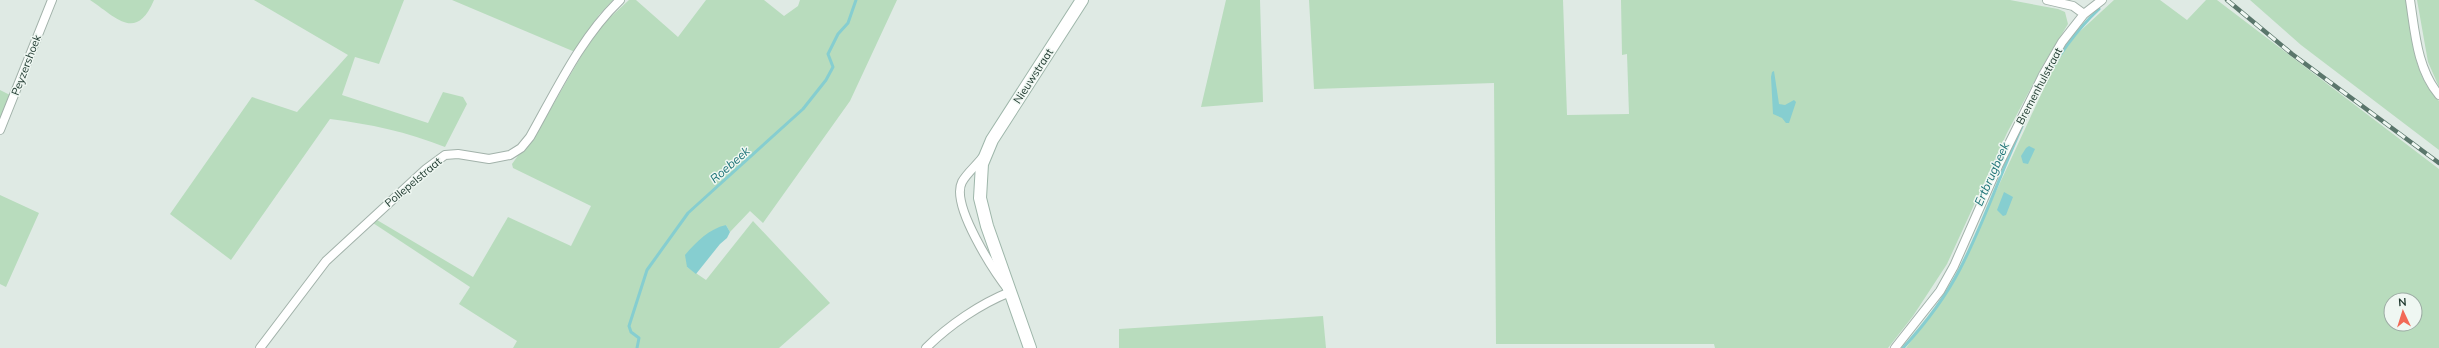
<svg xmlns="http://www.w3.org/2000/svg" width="2439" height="348" font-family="Mulish,sans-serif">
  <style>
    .green { fill: #b8dcbd; fill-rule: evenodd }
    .water { fill: #86ced0 }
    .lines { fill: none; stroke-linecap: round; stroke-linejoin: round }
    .stream { stroke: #86ced0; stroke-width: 3 }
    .street-casing { stroke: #a2b2aa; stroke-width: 10 }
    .secondary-casing { stroke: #9eb6aa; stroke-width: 14 }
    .street { stroke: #fff; stroke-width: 8 }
    .secondary { stroke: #fff; stroke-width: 12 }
    .rail-casing { stroke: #5a766b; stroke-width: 4.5 }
    .rail { stroke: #eff7f2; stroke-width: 3; stroke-dasharray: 9; stroke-linecap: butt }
    .labels { text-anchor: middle; stroke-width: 3; stroke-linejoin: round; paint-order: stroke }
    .street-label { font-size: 11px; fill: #203a30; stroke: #eff7f2 }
    .water-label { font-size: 12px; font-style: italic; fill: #1b7276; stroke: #eff7f2 }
  </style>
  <rect width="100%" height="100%" fill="#dfeae4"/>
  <path class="green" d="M 90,0 L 154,0 C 136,42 117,18 90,0 Z
    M 254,0 L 404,0 L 379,64 L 355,57 L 342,95 L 428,123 L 443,92 L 463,97 L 467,104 L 445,147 C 407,132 370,124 330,119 L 231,260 L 170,214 L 252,97 L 297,112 L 348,55 Z
    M 452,0 L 613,0 L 599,15 L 575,52 Z
    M 629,0 L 636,0 L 678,37 L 706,0 L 764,0 L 784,16 L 798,6 L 800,0 L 897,0 L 850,101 L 763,223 L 750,211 L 730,232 L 726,225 L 687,267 L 706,280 L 753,221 L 830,303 L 779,348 L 513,348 L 517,341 L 459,304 L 470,287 L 373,223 L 377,220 L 473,277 L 508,217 L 571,246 L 591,206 L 513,168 L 512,164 L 547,115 L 583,53 L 604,23 Z
    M 1226,0 L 1260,0 L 1263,102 L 1201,107 Z
    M 1309,0 L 1563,0 L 1567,115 L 1629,114 L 1627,54 L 1622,55 L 1621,0 L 2010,0 L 2058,9 L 2065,12 L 2068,24 L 2043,65 L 2007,133 L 1947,264 L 1913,316 L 1888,348 L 1715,348 L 1714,344 L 1496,344 L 1494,83 L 1314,89 Z
    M 2114,0 L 2160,0 L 2187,20 L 2206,0 L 2217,0 L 2439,169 L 2439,348 L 1906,348 L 1954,282 L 2057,60 L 2077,34 ZM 2391,300 L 2415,300 L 2415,324 L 2391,324 Z
    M 2250,0 L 2406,0 C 2412,35 2412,74 2439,101 L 2439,150 L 2301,45 Z
    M 2417,0 L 2439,0 L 2439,87 L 2428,62 Z
    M 0,90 L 10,95 L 0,120 Z
    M 0,195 L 39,213 L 6,287 L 0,284 Z
    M 1323,316 L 1326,348 L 1119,348 L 1119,329 Z"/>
  <path class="water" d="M 1774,71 L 1779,104 L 1785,105 L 1794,100 L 1796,102 L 1789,123 L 1786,123 L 1782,118 L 1773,114 L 1771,77 L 1772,72 Z
    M 2029,146 L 2035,149 L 2028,164 L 2023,163 L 2021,156 L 2026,148 Z
    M 2004,192 L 2013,197 L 2006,215 L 2003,216 L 1997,210 Z
    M 726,225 L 730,232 L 727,238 L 720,244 L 696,274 L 687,267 L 685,255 C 697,241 709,229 726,225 Z"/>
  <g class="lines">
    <path class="stream" d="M 637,348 L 639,338 L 631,332 L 629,326 L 647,270 L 688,213 L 803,109 L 826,80 L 833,67 L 828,54 L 838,34 L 848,23 L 856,0
      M 1903,348 C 1925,324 1945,298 1960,269 C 2004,185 2027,76 2099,9"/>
    <g class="street-casing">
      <path id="street" d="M 2047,0 L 2073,6 L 2084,14
        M 2410,0 C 2415,32 2417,69 2439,95
        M 0,130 L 52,0
        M 260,348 L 326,261 L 426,169 L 445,155 L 458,154 L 489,159 L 510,155 L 521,148 L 530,137 C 556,91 581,37 620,0
        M 926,348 C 949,325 980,304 1010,292 C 995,273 950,205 962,182 C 967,173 976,166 982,158
        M 1895,348 L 1940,291 L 1954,266 L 1999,164 L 2043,75 L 2062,42 L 2084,14 L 2102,0"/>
    </g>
    <g class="secondary-casing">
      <path id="secondary" d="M 1030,348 L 987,226 L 980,198 L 982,164 L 992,140 L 1082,0"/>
    </g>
    <use href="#street" class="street"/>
    <use href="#secondary" class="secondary"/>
    <g class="rail-casing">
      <path id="rail" d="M 2227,0 L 2292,54 L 2439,163"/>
    </g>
    <use href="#rail" class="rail"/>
  </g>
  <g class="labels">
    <g class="street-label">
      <text transform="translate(26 65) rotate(-69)" y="4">Peyzershoek</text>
      <text transform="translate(1033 76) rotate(-57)" y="4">Nieuwstraat</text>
      <text transform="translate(2039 86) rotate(-62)" y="4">Bremenhulstraat</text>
      <text transform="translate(413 182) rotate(-40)" y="4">Pollepelstraat</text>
    </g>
    <g class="water-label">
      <text transform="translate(730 165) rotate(-41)" y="4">Roebeek</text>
      <text transform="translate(1992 174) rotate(-66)" y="4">Ertbrugbeek</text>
    </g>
  </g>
  <g transform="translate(2403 312) rotate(356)"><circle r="19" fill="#eff7f2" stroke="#9caba4"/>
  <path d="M0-3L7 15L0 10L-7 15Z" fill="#f26956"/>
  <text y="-6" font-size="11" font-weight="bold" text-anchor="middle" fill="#203a30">N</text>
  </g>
</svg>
